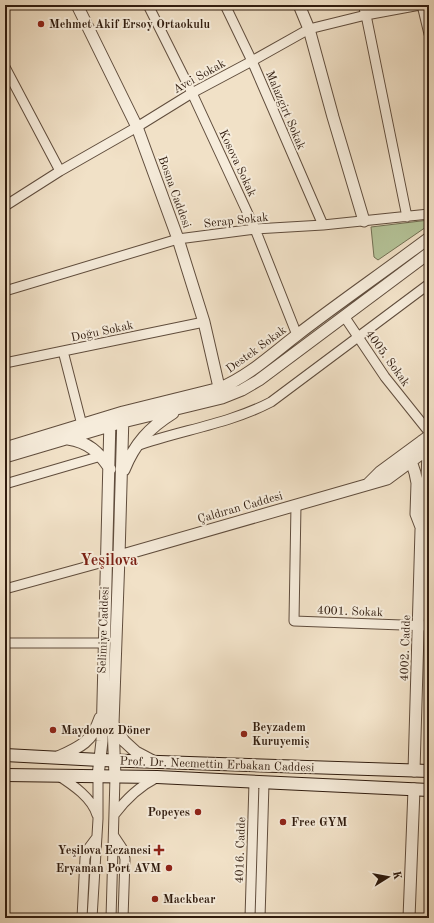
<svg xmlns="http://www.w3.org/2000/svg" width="434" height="923" font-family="'Old Standard TT',serif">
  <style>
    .green { fill: #b5c499; stroke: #727054 }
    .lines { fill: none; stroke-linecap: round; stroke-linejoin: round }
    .minor-casing { stroke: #604d3d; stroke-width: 11 }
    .tertiary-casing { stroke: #604d3d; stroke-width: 13 }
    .secondary-casing { stroke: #301c0f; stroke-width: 14 }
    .minor { stroke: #f6ecdb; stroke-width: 9 }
    .tertiary { stroke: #f6ecdb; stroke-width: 11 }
    .secondary { stroke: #f6ecdb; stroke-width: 12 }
    .poi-dot { fill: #8f2418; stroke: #f6ecdb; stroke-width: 1.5 }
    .labels { text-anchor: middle; stroke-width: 4; stroke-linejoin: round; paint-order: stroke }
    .poi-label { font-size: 12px; font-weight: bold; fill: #301c0f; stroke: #f6ecdb; text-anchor: start }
    .street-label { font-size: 12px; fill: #301c0f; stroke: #f6ecdb }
    .district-label { font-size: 16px; font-weight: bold; fill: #7a1f14; stroke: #f6ecdb }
  </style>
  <rect width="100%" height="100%" fill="#f1e1c7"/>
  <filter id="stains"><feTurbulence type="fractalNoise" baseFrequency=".005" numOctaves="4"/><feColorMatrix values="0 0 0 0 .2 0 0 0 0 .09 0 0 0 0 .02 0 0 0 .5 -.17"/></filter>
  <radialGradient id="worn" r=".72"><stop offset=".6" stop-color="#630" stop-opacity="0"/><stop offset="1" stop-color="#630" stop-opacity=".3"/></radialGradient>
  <path class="green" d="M 429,220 L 429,225 L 378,260 L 374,257 L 371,227 Z"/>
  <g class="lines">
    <g class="minor-casing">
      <path id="minor" d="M 148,5 L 192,93 L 255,229 L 297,335
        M 225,5 L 252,61 L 323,225
        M 363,5 L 366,15 L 407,217
        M 422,5 L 429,34
        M 5,67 L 60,171
        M 5,206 L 60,171 L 137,127 L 192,93 L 252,61 L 309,29 L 366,15 L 420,5
        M 5,291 L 178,239 L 255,229 L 323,225 L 429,214
        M 344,316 L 385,377 L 429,432
        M 63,351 L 82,425
        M 5,363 L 204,322
        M 136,446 C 181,430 229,424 271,402 L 429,284
        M 5,484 L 101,456
        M 296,505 L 294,621 L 429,626
        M 5,589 L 107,561
        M 5,643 L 105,643
        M 59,776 C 73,785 92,798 97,815
        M 114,815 C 126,799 138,787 156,778
        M 114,836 L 122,848 L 125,859 L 123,918
        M 82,918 L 85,858 L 88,849 L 97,837
        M 92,918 L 98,819 L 98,776
        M 111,918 L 115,777
        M 250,918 L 254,782
        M 260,918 L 264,783"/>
    </g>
    <g class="tertiary-casing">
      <path id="tertiary" d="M 77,5 L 137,127 L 178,239 L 204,322 L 221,396
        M 299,5 L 309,29 L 333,117 L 364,221
        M 68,439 C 88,442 99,452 110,469
        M 5,448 L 123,412 L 220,388 C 249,376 272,354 297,335 C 340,302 385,271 429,238
        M 407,456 L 411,461 L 415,473 L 417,483 L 416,514 L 421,527
        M 5,457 L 123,422 L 222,398 L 242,390 L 259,380 L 429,253
        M 124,470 C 135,443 149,428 173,413
        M 368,484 L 380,472 L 429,436
        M 119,556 L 387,479 L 429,448
        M 113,724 L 124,741 L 136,752 L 153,761
        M 58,757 C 80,747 92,742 100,718
        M 414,771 L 421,530 L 426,514 L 428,449 L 422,441
        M 98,776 L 102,741 L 110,419
        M 115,777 L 113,724 L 119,556 L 123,415
        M 409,918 L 414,789"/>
    </g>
    <g class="secondary-casing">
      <path id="secondary" d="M 5,755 L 100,760 L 429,771
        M 5,775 L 157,777 L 429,790"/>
    </g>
    <use href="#minor" class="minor"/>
    <use href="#tertiary" class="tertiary"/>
    <use href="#secondary" class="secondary"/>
  </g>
  <g class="poi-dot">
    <circle cx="41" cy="24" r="4"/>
    <circle cx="53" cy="730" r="4"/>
    <circle cx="244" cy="734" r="4"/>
    <circle cx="198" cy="812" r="4"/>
    <circle cx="283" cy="822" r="4"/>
    <path d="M157 844h4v4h4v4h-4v4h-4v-4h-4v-4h4z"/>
    <circle cx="169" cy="868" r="4"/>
    <circle cx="155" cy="899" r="4"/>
  </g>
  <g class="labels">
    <g class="poi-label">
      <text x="49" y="28">Mehmet Akif Ersoy Ortaokulu</text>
      <text x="252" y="731">Beyzadem<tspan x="252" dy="14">Kuruyemiş</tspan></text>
      <text x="61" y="734">Maydonoz Döner</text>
      <text x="190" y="816" text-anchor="end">Popeyes</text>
      <text x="291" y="826">Free GYM</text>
      <text x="151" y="854" text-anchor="end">Yeşilova Eczanesi</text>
      <text x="161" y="872" text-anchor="end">Eryaman Port AVM</text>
      <text x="163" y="903">Mackbear</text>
    </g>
    <g class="street-label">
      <text transform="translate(199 76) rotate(-29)" y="4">Avci Sokak</text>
      <text transform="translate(286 110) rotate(67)" y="4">Malazgirt Sokak</text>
      <text transform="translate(238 163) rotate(65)" y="4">Kosova Sokak</text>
      <text transform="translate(175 192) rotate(70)" y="4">Bosna Caddesi</text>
      <text transform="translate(236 220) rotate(-6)" y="4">Serap Sokak</text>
      <text transform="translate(102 331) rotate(-12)" y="4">Doğu Sokak</text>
      <text transform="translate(256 349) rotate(-36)" y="4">Destek Sokak</text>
      <text transform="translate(388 358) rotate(54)" y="4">4005. Sokak</text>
      <text transform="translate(240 507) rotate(-16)" y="4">Çaldıran Caddesi</text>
      <text transform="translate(350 611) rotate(2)" y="4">4001. Sokak</text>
      <text transform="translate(103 630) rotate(-88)" y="4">Selimiye Caddesi</text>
      <text transform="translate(405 648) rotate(-88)" y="4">4002. Cadde</text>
      <text transform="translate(217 764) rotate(2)" y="4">Prof. Dr. Necmettin Erbakan Caddesi</text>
      <text transform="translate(240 850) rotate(-88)" y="4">4016. Cadde</text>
    </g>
    <g class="district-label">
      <text x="109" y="565">Yeşilova</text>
    </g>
  </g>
  <rect width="434" height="923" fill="none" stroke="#f1e1c7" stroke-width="20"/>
  <rect x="6" y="6" width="422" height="911" fill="none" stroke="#301c0f" stroke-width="2"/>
  <rect x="10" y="10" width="414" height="903" fill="none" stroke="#301c0f"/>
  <g transform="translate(388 877) rotate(79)" stroke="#f6ecdb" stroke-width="3" paint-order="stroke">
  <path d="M0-3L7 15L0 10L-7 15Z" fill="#301c0f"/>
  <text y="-6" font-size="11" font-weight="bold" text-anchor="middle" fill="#301c0f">K</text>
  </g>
  <rect width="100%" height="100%" filter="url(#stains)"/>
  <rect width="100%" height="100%" fill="url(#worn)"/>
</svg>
